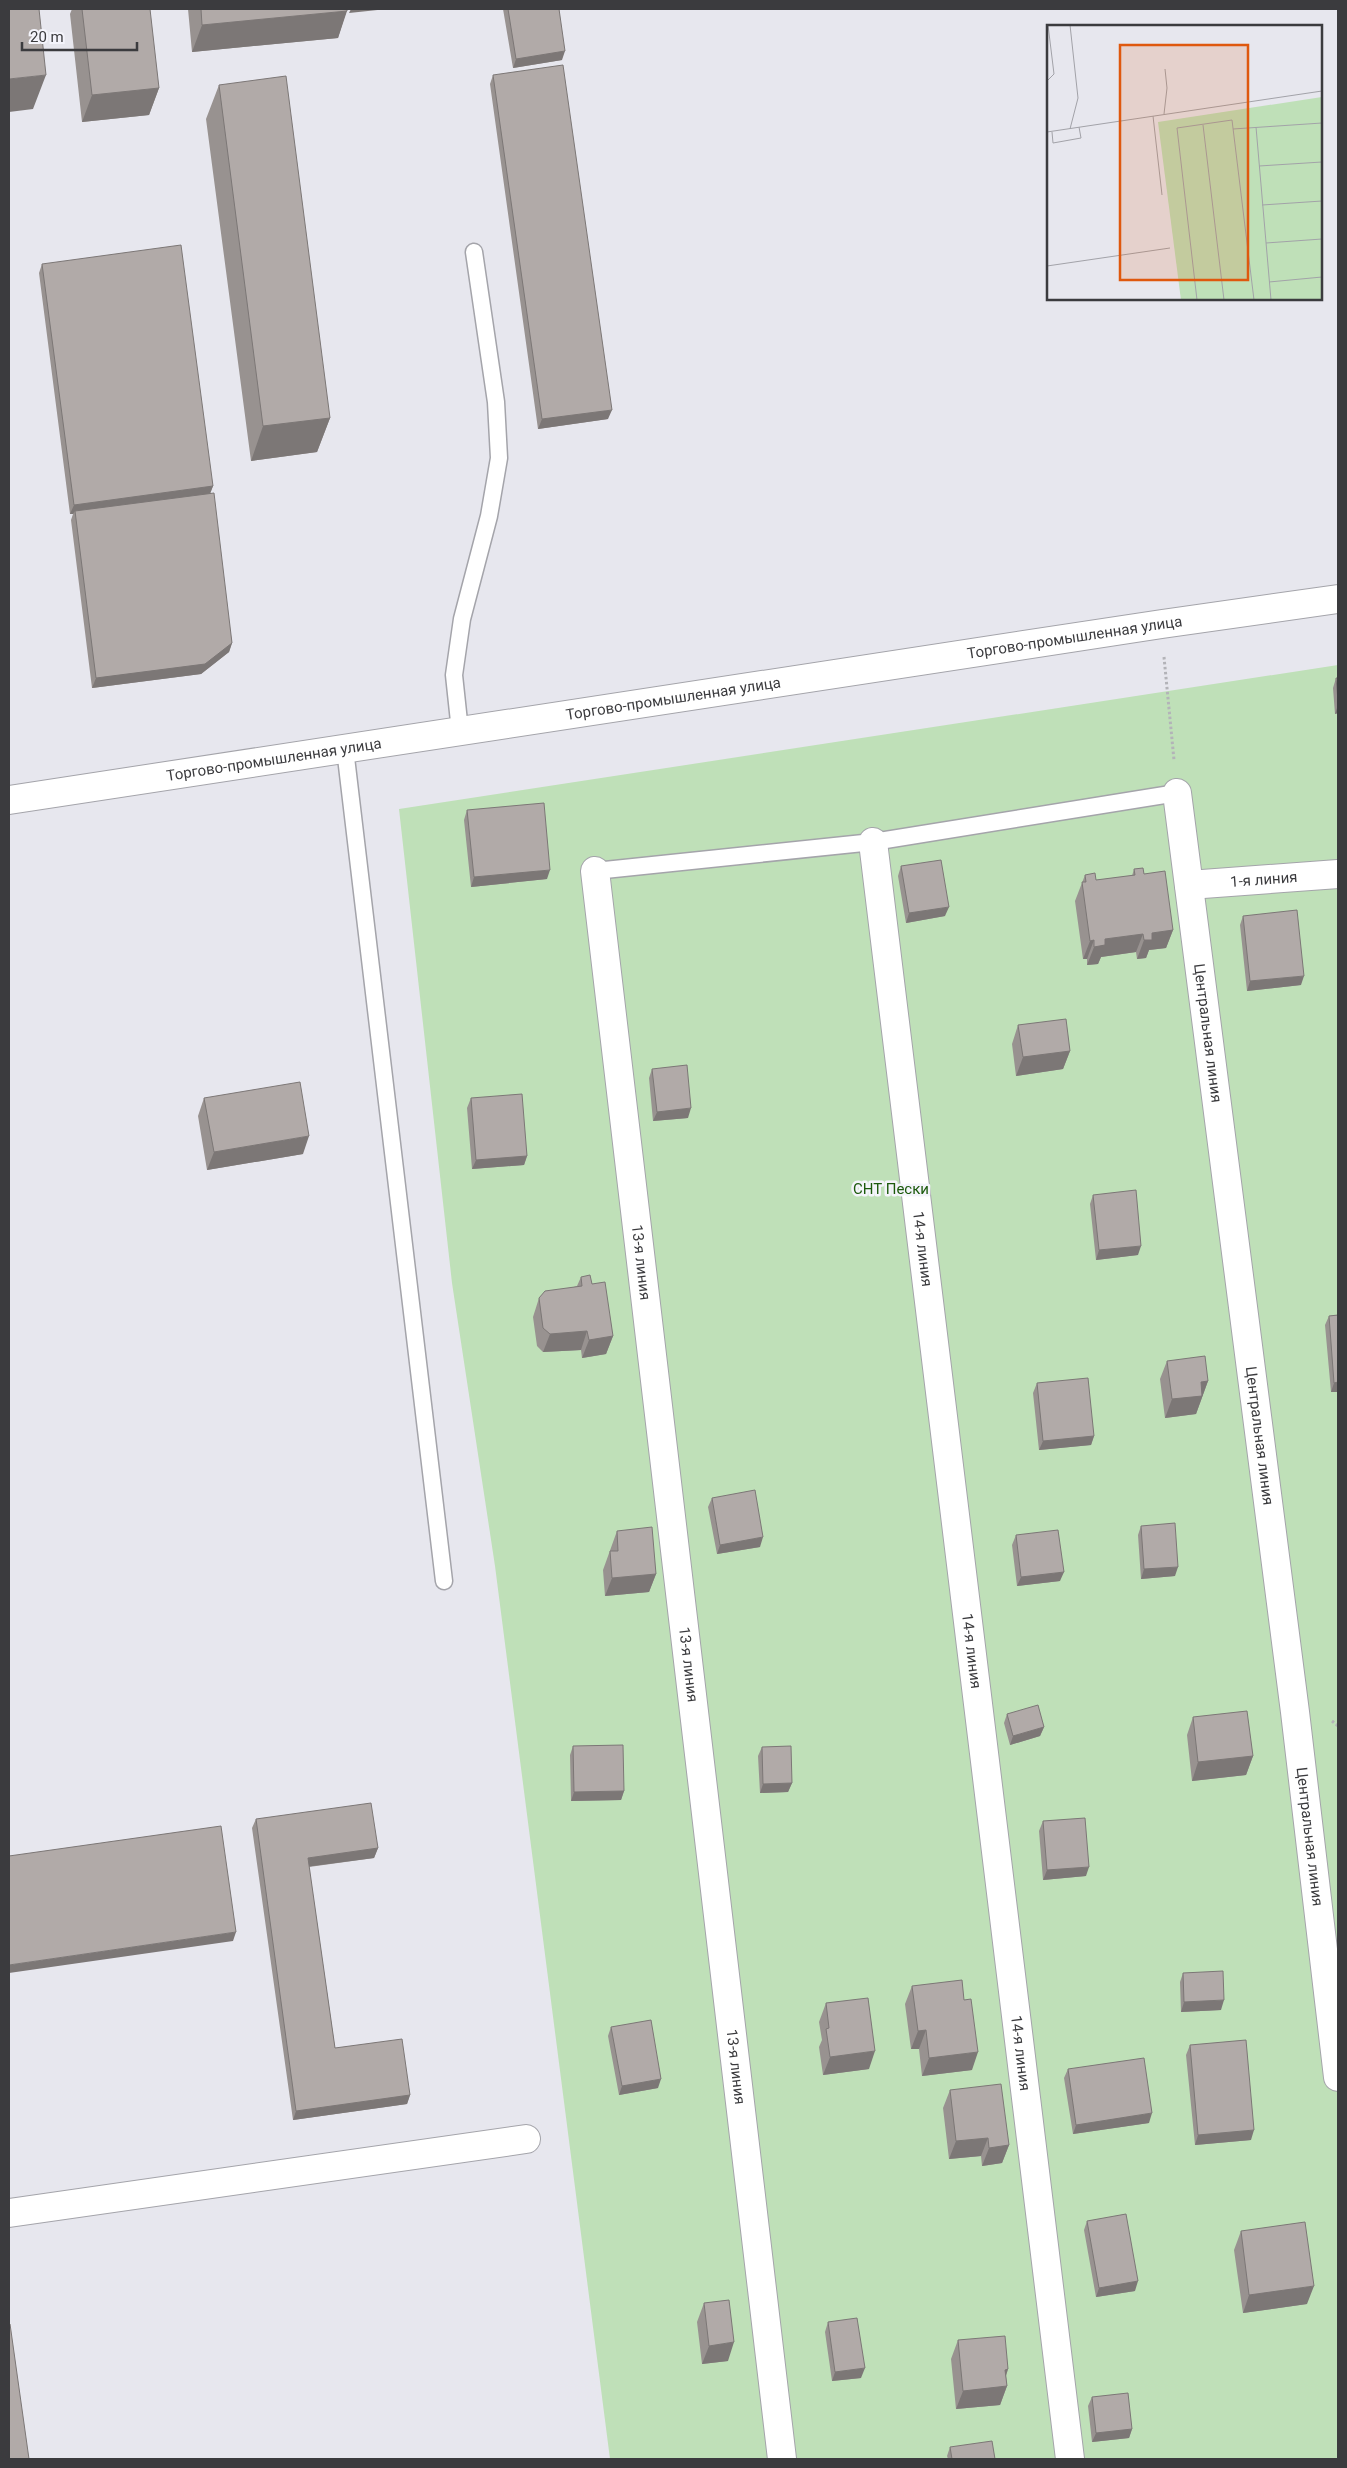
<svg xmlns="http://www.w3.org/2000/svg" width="1347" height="2468" font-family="Roboto,sans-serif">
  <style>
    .green { fill: #bfe0b8 }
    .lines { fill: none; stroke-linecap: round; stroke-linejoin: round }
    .service-casing { stroke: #a4a4aa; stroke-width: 19 }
    .minor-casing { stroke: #a4a4aa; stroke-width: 30 }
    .path { stroke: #b3b3b8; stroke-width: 3; stroke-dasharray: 2.5 2.5; stroke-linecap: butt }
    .service { stroke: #fff; stroke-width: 16 }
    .minor { stroke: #fff; stroke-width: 28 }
    .wall { fill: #989290 }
    .shaded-wall { fill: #7c7776 }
    .building { fill: #b1aaa8; stroke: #7c7776 }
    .labels { text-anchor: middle; stroke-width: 5; stroke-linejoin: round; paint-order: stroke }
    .street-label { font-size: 15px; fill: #3b3b3e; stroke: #f4f4fb }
    .park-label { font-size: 15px; fill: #1c5a0c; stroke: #f4f4fb }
    .inset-road { fill: none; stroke: #a2a2a8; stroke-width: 1 }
    .view { fill: #df580e; fill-opacity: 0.15; stroke: #df580e; stroke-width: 2.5 }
    .inset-edge { fill: none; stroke: #3b3b3e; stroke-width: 2.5 }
  </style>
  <rect width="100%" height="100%" fill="#e7e7ee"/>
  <path class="green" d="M 1338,665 L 1338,2459 L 610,2459 L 495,1566 L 452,1283 L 399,809 Z"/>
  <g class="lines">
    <g class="service-casing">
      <path id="service" d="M 460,731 L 454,675 L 462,619 L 489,516 L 499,458 L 496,402 L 474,252
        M 345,749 L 444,1581
        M 595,871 L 873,842 L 1177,793"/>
    </g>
    <g class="minor-casing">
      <g id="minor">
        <path id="s1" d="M 1177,793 L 1295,1712 L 1338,2077"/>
        <path id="s2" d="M 9,800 L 1162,624 L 1338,599"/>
        <path id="s3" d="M 873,842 L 1070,2459"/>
        <path id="s4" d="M 595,871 L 782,2459"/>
        <path id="s5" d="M 1189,885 L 1338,874"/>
        <path d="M 9,2213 L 526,2139"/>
      </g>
    </g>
    <path class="path" d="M 1164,657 L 1174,760
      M 1332,1721 L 1338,1726"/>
    <use href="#service" class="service"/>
    <use href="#minor" class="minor"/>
  </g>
  <path class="wall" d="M 72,9 L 82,9 L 159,88 L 149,115 L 82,122 L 70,14 Z
    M 188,9 L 347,9 L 338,38 L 192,52 Z
    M 503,9 L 559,9 L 562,60 L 513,68 Z
    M 493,75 L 608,419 L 538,429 L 490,84 Z
    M 219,85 L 330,418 L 317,452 L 251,461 L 206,119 Z
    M 42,264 L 213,486 L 210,494 L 232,643 L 229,652 L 201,674 L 92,688 L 71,520 L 73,514 L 70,514 L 39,273 Z
    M 1336,678 L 1338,678 L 1338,713 L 1335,714 L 1333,688 Z
    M 467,810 L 547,879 L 471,887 L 464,820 Z
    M 901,866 L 945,916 L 906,923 L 898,876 Z
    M 1134,869 L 1144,874 L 1173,930 L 1166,948 L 1149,950 L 1146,958 L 1137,959 L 1136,952 L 1101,957 L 1098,964 L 1087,965 L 1087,959 L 1083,959 L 1075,901 L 1085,875 L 1096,880 L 1132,876 Z
    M 1243,916 L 1301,985 L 1247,991 L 1240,925 Z
    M 1018,1025 L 1070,1051 L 1063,1069 L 1016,1076 L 1012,1044 Z
    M 652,1069 L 688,1118 L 653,1121 L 649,1078 Z
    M 204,1098 L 303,1154 L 207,1170 L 198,1116 Z
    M 471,1098 L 527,1156 L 524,1165 L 472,1169 L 467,1108 Z
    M 1093,1195 L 1138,1255 L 1096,1260 L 1090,1204 Z
    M 581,1277 L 613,1336 L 606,1354 L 582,1358 L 581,1350 L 543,1352 L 537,1346 L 533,1317 L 539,1298 L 577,1286 Z
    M 1338,1315 L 1338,1392 L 1331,1392 L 1325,1325 L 1329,1316 Z
    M 1167,1361 L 1208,1381 L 1196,1414 L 1165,1418 L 1160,1379 Z
    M 1037,1383 L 1094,1436 L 1091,1445 L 1039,1450 L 1033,1393 Z
    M 712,1498 L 760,1547 L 717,1554 L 708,1507 Z
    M 1141,1526 L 1175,1576 L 1141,1579 L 1138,1535 Z
    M 617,1531 L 656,1574 L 649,1592 L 605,1596 L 603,1570 Z
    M 1016,1535 L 1060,1581 L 1017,1586 L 1012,1545 Z
    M 1007,1714 L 1044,1727 L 1040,1736 L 1010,1745 L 1004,1723 Z
    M 1193,1717 L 1253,1756 L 1246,1775 L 1192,1781 L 1187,1735 Z
    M 573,1746 L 624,1791 L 621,1800 L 571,1801 L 570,1755 Z
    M 762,1747 L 792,1783 L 788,1792 L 760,1793 L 758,1756 Z
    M 256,1819 L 378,1848 L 374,1858 L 309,1867 L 335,2048 L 410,2095 L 407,2104 L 293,2120 L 252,1828 Z
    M 1043,1821 L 1086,1876 L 1043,1880 L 1039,1831 Z
    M 1183,1973 L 1221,2010 L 1181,2012 L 1180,1982 Z
    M 912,1986 L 972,2070 L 922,2076 L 919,2049 L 911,2049 L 905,2004 Z
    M 826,2003 L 869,2069 L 823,2075 L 819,2047 L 822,2040 L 819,2022 Z
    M 611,2027 L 658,2088 L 619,2095 L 608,2036 Z
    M 1190,2045 L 1251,2140 L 1195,2145 L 1186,2055 Z
    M 1068,2069 L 1149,2123 L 1073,2134 L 1064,2078 Z
    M 950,2090 L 1009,2145 L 1002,2163 L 982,2166 L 981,2156 L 949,2159 L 943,2108 Z
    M 1087,2221 L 1135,2291 L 1096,2297 L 1084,2230 Z
    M 1241,2231 L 1307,2304 L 1243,2313 L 1234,2250 Z
    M 704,2303 L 728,2361 L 702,2364 L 697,2322 Z
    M 828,2322 L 861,2378 L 832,2381 L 825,2332 Z
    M 958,2340 L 1008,2369 L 1006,2376 L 1007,2386 L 1000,2405 L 956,2409 L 951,2359 Z
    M 1092,2397 L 1132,2429 L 1129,2438 L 1092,2442 L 1088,2406 Z
    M 950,2447 L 995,2459 L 948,2459 L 947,2456 Z"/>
  <path class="shaded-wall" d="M 351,9 L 387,9 L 349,13 Z
    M 347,11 L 338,38 L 192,52 L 202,25 Z
    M 565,51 L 562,60 L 513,68 L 516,59 Z
    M 46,75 L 33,109 L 9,112 L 9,79 Z
    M 159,88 L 149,115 L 82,122 L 92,95 Z
    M 612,410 L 608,419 L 538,429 L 542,419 Z
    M 330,418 L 317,452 L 251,461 L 263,426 Z
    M 213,486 L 209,496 L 75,511 L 73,514 L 70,514 L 74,505 Z
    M 232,643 L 229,652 L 201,674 L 92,688 L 96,678 Z
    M 1338,705 L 1338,713 L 1335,714 Z
    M 550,870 L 547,879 L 471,887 L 474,877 Z
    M 949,907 L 945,916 L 906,923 L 909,913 Z
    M 1173,930 L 1166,948 L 1149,950 L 1146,958 L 1137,959 L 1144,940 L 1152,933 Z
    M 1143,934 L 1136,952 L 1101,957 L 1098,964 L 1087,965 L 1094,947 L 1105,939 Z
    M 1094,940 L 1087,959 L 1083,959 L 1090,941 Z
    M 1304,976 L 1301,985 L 1247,991 L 1250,981 Z
    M 1070,1051 L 1063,1069 L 1016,1076 L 1023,1057 Z
    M 691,1108 L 688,1118 L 653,1121 L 657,1112 Z
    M 309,1136 L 303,1154 L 207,1170 L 214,1152 Z
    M 527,1156 L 524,1165 L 472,1169 L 476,1160 Z
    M 1141,1246 L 1138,1255 L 1096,1260 L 1099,1250 Z
    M 587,1331 L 581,1350 L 543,1352 L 550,1334 Z
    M 613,1336 L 606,1354 L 582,1358 L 589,1340 Z
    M 1208,1381 L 1196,1414 L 1165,1418 L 1172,1399 L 1201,1382 Z
    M 1338,1382 L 1338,1392 L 1331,1392 L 1334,1383 Z
    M 1094,1436 L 1091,1445 L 1039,1450 L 1043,1441 Z
    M 763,1537 L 760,1547 L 717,1554 L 720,1545 Z
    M 1178,1567 L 1175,1576 L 1141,1579 L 1144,1569 Z
    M 1064,1572 L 1060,1581 L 1017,1586 L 1021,1577 Z
    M 656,1574 L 649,1592 L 605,1596 L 612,1578 Z
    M 1044,1727 L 1040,1736 L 1010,1745 L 1013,1736 Z
    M 1253,1756 L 1246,1775 L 1192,1781 L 1198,1762 Z
    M 792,1783 L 788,1792 L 760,1793 L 763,1784 Z
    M 624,1791 L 621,1800 L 571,1801 L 574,1792 Z
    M 378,1848 L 374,1858 L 305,1867 L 308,1858 Z
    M 1089,1867 L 1086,1876 L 1043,1880 L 1047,1870 Z
    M 236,1932 L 233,1941 L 9,1973 L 9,1965 Z
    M 1224,2000 L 1221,2010 L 1181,2012 L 1184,2002 Z
    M 926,2030 L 919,2049 L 911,2049 L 918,2031 Z
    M 875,2051 L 869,2069 L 823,2075 L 830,2057 Z
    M 978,2052 L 972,2070 L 922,2076 L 929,2058 Z
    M 661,2079 L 658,2088 L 619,2095 L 622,2086 Z
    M 410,2095 L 407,2104 L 293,2120 L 296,2111 Z
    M 1152,2113 L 1149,2123 L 1073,2134 L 1076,2125 Z
    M 1254,2130 L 1251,2140 L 1195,2145 L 1198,2135 Z
    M 988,2138 L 981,2156 L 949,2159 L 956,2141 Z
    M 1009,2145 L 1002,2163 L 982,2166 L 989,2148 Z
    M 1138,2281 L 1135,2291 L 1096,2297 L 1099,2288 Z
    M 1314,2286 L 1307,2304 L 1243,2313 L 1249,2295 Z
    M 734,2342 L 728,2361 L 702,2364 L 709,2346 Z
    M 865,2368 L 861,2378 L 832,2381 L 835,2372 Z
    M 1008,2369 L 1002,2387 L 1007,2386 L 1000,2405 L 956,2409 L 963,2391 L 1005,2370 Z
    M 1132,2429 L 1129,2438 L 1092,2442 L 1096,2433 Z"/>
  <path class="building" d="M 9,9 L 39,9 L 46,75 L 9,79 Z
    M 82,9 L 150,9 L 159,88 L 92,95 Z
    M 201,9 L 347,9 L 347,11 L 202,25 Z
    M 508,9 L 559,9 L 565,51 L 516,59 Z
    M 563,65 L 612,410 L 542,419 L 493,75 Z
    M 286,76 L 330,418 L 263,426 L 219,85 Z
    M 181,245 L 213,486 L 74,505 L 42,264 Z
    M 214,493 L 232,643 L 205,664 L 96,678 L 75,511 Z
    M 1336,678 L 1338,678 L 1338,701 Z
    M 544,803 L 550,870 L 474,877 L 467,810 Z
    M 941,860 L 949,907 L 909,913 L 901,866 Z
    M 1143,868 L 1144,874 L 1165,871 L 1173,930 L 1152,933 L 1152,940 L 1144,940 L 1143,934 L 1105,939 L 1105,945 L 1094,947 L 1094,940 L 1090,941 L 1082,882 L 1086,882 L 1085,875 L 1095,873 L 1096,880 L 1135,875 L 1134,869 Z
    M 1297,910 L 1304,976 L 1250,981 L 1243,916 Z
    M 1066,1019 L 1070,1051 L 1023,1057 L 1018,1025 Z
    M 687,1065 L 691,1108 L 657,1112 L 652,1069 Z
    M 300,1082 L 309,1136 L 214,1152 L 204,1098 Z
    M 522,1094 L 527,1156 L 476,1160 L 471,1098 Z
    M 1136,1190 L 1141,1246 L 1099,1250 L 1093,1195 Z
    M 590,1275 L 592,1284 L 605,1282 L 613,1336 L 589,1340 L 587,1331 L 550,1334 L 543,1328 L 539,1298 L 545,1291 L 582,1286 L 581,1277 Z
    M 1338,1315 L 1338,1382 L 1334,1383 L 1329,1316 Z
    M 1205,1356 L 1208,1381 L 1201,1382 L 1202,1396 L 1172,1399 L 1167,1361 Z
    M 1088,1378 L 1094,1436 L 1043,1441 L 1037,1383 Z
    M 755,1490 L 763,1537 L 720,1545 L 712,1498 Z
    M 1175,1523 L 1178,1567 L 1144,1569 L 1141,1526 Z
    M 652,1527 L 656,1574 L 612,1578 L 610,1551 L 618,1551 L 617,1531 Z
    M 1058,1530 L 1064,1572 L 1021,1577 L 1016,1535 Z
    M 1038,1705 L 1044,1727 L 1013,1736 L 1007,1714 Z
    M 1247,1711 L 1253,1756 L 1198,1762 L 1193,1717 Z
    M 623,1745 L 624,1791 L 574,1792 L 573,1746 Z
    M 791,1746 L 792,1783 L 763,1784 L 762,1747 Z
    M 371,1803 L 378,1848 L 308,1858 L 335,2048 L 402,2039 L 410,2095 L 296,2111 L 256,1819 Z
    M 1085,1818 L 1089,1867 L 1047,1870 L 1043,1821 Z
    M 221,1826 L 236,1932 L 9,1965 L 9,1856 Z
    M 1223,1971 L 1224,2000 L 1184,2002 L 1183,1973 Z
    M 962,1980 L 964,2000 L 971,1999 L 978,2052 L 929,2058 L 926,2030 L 918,2031 L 912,1986 Z
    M 868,1998 L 875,2051 L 830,2057 L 826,2029 L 829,2028 L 826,2003 Z
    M 651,2020 L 661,2079 L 622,2086 L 611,2027 Z
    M 1246,2040 L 1254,2130 L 1198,2135 L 1190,2045 Z
    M 1144,2058 L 1152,2113 L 1076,2125 L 1068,2069 Z
    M 1001,2084 L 1009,2145 L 989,2148 L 988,2138 L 956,2141 L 950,2090 Z
    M 1126,2214 L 1138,2281 L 1099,2288 L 1087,2221 Z
    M 1305,2222 L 1314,2286 L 1249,2295 L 1241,2231 Z
    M 729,2300 L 734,2342 L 709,2346 L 704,2303 Z
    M 857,2318 L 865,2368 L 835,2372 L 828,2322 Z
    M 10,2324 L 29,2459 L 9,2459 L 9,2325 Z
    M 1005,2336 L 1008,2369 L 1005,2370 L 1007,2386 L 963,2391 L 958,2340 Z
    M 1128,2393 L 1132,2429 L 1096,2433 L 1092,2397 Z
    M 992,2441 L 995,2459 L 952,2459 L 950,2447 Z"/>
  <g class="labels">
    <g class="street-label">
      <text dy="5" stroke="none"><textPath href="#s2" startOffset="1078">Торгово-промышленная улица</textPath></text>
      <text dy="5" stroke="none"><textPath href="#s2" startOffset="672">Торгово-промышленная улица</textPath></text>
      <text dy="5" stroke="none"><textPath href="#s2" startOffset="268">Торгово-промышленная улица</textPath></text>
      <text dy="5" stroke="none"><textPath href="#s5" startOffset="75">1-я линия</textPath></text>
      <text dy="5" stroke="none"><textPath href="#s1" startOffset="242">Центральная линия</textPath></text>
      <text dy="5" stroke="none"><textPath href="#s3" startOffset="410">14-я линия</textPath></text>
      <text dy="5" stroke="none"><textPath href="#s4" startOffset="394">13-я линия</textPath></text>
      <text dy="5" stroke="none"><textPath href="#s1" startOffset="648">Центральная линия</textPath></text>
      <text dy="5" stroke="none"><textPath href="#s3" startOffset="815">14-я линия</textPath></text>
      <text dy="5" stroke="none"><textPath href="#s4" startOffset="799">13-я линия</textPath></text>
      <text dy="5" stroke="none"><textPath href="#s1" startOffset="1052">Центральная линия</textPath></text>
      <text dy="5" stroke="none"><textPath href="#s3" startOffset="1220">14-я линия</textPath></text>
      <text dy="5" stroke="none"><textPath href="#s4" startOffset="1204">13-я линия</textPath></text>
    </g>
    <g class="park-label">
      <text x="891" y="1194">СНТ Пески</text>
    </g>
  </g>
  <g transform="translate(1047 25)">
    <rect width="275" height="275" fill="#e7e7ee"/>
    <path d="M 275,72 L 275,275 L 134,275 L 111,97 Z" fill="#bfe0b8"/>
    <path class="inset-road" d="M 0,56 L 7,49 L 1,0M 117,89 L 120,63 L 118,44M 106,91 L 115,170M 156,100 L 177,275M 209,102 L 224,275M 23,104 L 31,73 L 23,0M 186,104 L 275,98M 0,107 L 275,66M 5,107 L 6,118 L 34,113 L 32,102M 212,141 L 275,137M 215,180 L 275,176M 219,218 L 275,214M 0,241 L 123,223M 222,257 L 275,252M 150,275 L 130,103 L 185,95 L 207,275"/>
    <path class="view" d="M 73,20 L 201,20 L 201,255 L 73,255 Z"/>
    <rect width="275" height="275" class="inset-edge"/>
  </g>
  <rect width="1347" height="2468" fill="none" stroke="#3b3b3e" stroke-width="20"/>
  <path d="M22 42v8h115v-8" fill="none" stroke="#3b3b3e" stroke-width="2.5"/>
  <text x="30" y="42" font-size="15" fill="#3b3b3e" stroke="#f4f4fb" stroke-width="4" paint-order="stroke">20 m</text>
</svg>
